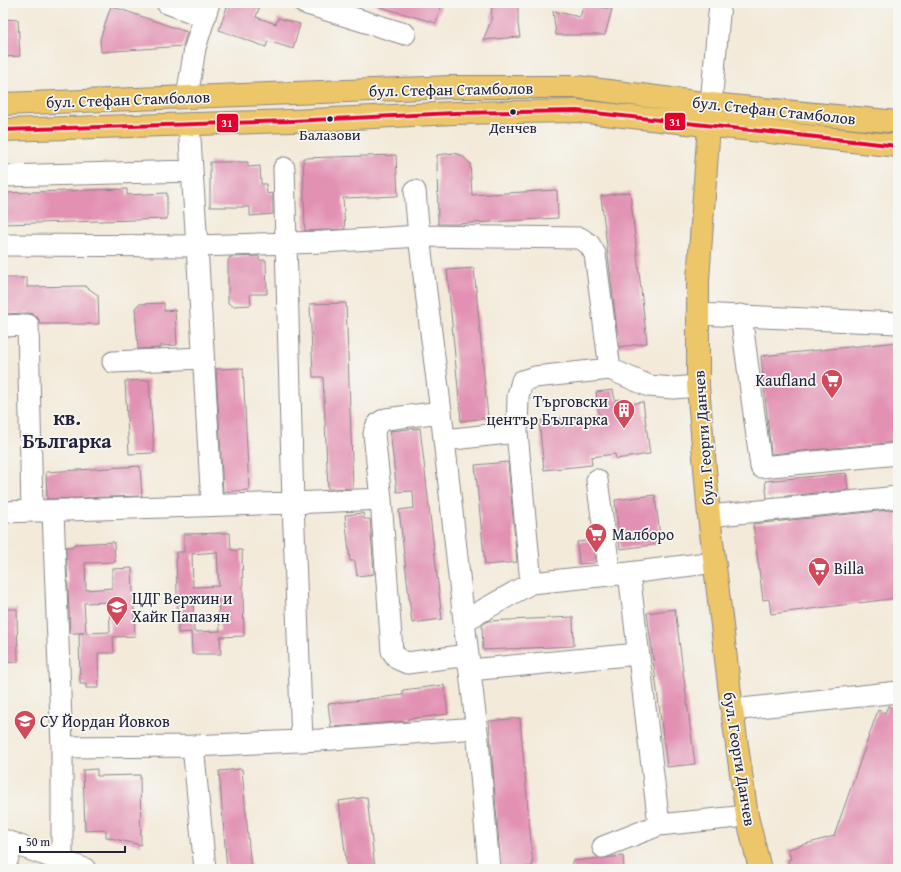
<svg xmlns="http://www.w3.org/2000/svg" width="901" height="872" font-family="'Gentium Book Plus',serif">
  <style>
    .building { fill: #e291b2; fill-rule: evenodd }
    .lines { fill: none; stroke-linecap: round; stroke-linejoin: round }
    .minor-casing { stroke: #8a868a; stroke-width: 23 }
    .major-casing { stroke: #8a868a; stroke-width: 24 }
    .minor { stroke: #fff; stroke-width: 21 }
    .major { stroke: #ecc669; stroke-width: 22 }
    .bus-1-casing { stroke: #f6f6f2; stroke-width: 7 }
    .bus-1 { stroke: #e4002b; stroke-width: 4 }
    .bus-dot { fill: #22223b; stroke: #f6f6f2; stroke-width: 1.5 }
    .labels { text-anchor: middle; stroke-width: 3.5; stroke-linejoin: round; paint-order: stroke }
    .bus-label { font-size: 15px; fill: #22223b; stroke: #f6f6f2 }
    .street-label { font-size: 16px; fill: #22223b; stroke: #f6f6f2 }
    .poi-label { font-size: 16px; fill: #22223b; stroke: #f6f6f2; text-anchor: start }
    .district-label { font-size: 20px; font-weight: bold; fill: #22223b; stroke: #f6f6f2 }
    .line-badge { stroke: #f6f6f2; stroke-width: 1.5 }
    .badge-label { font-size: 11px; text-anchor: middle; font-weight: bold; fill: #fff }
  </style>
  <rect width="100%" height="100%" fill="#f6f6f2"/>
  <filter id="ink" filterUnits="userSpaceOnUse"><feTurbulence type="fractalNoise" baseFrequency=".025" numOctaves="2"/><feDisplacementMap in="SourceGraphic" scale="8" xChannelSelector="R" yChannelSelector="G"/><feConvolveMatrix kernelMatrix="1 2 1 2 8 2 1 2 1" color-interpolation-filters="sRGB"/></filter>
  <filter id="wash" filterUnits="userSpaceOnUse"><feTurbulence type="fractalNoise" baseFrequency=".012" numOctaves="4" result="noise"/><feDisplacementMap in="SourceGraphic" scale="16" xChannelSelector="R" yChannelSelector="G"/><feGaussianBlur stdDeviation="0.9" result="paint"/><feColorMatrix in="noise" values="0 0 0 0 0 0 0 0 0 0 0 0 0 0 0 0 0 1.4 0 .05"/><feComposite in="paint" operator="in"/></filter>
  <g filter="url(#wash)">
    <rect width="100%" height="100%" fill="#f3ead9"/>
    <g id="blocks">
      <path class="building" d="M 233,3 L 261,3 L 256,17 L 276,24 L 278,18 L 300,24 L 293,49 L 268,41 L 266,47 L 219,30 L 227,7 L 231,8 Z
        M 378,3 L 442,3 L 436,23 L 377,6 Z
        M 495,3 L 518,3 L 518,25 L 520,37 L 483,40 L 491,21 L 492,6 Z
        M 584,4 L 612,9 L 605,35 L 556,35 L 553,11 L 580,17 Z
        M 111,6 L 187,32 L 183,46 L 101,52 L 100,39 Z
        M 3,19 L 18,20 L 20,56 L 3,57 Z
        M 454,153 L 461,155 L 470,163 L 472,195 L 557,190 L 558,218 L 456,224 L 438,224 L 437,155 Z
        M 396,155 L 398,196 L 343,198 L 345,229 L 305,231 L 303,158 Z
        M 210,162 L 248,162 L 248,167 L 260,166 L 261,184 L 266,184 L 267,194 L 273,193 L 273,214 L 250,216 L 250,207 L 210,207 Z
        M 127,189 L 127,195 L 167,193 L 167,219 L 3,224 L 3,193 Z
        M 630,192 L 647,343 L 619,347 L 601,196 Z
        M 259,256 L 259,260 L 266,260 L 267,294 L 250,294 L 251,305 L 233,306 L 228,303 L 228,261 L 230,257 Z
        M 474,268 L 488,418 L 461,421 L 447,270 Z
        M 3,278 L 27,278 L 27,287 L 85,286 L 98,295 L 99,324 L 40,324 L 38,318 L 33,314 L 28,313 L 3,314 Z
        M 164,303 L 164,311 L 175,310 L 177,345 L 160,346 L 160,348 L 138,349 L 135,308 L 139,304 Z
        M 346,303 L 353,488 L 328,489 L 323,377 L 313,377 L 310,304 Z
        M 898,342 L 898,442 L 771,454 L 761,356 Z
        M 243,368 L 249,490 L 223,492 L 216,369 Z
        M 149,380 L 154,453 L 129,454 L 125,381 Z
        M 613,390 L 615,400 L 621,399 L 621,405 L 643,402 L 650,454 L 616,459 L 615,454 L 591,457 L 592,465 L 544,470 L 539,421 L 599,415 L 596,392 Z
        M 420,428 L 442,619 L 412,623 L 399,510 L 414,508 L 413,491 L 397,492 L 390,431 Z
        M 508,462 L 517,562 L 485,565 L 475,465 Z
        M 140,466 L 142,496 L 47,499 L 46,472 Z
        M 846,473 L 848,490 L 767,498 L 765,481 Z
        M 655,495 L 661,544 L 620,549 L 615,500 Z
        M 898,509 L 898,598 L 771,614 L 769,599 L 763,600 L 753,524 Z
        M 363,513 L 364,519 L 370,519 L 374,574 L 357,576 L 355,561 L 350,561 L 345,515 Z
        M 230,533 L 231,550 L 242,550 L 244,636 L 220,637 L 221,654 L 192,654 L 191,632 L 178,633 L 176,552 L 184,552 L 184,534 ZM 217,552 L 219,586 L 193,587 L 192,554 ZM 218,597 L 220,631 L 194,632 L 193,598 Z
        M 593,540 L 596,561 L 594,563 L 579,564 L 577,542 Z
        M 114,542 L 115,562 L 85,563 L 86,590 L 112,588 L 112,569 L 132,568 L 135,636 L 113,637 L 114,653 L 98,653 L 99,688 L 86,688 L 86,684 L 80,684 L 79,633 L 84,633 L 70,633 L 66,547 L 74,546 L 74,544 ZM 109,602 L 110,632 L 86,633 L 84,603 Z
        M 3,609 L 17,609 L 18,662 L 3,663 Z
        M 675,609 L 695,764 L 667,767 L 647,613 Z
        M 573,617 L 574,646 L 483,650 L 482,625 L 488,621 Z
        M 444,685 L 448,714 L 408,719 L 408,721 L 331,727 L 328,704 L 403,695 L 403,690 Z
        M 888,706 L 898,710 L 898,869 L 790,869 L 788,860 L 791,859 L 788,849 L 834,836 L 878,710 L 885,713 Z
        M 520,718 L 533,866 L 501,869 L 489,721 Z
        M 97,769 L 97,776 L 140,775 L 141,845 L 106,837 L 106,830 L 85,831 L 83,770 Z
        M 242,769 L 251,869 L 227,869 L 219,771 Z
        M 367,797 L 375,869 L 347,869 L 339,801 Z
        M 623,856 L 624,869 L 572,869 L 572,861 Z"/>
    </g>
  </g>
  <g filter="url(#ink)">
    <use href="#blocks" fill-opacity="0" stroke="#8a868a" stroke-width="1"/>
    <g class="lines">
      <g class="minor-casing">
        <path id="minor" d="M 167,3 L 205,17
          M 304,3 L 405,34
          M 187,97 L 195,48 L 209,3
          M 711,104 L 720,3
          M 284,168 L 293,503 L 302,741
          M 3,176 L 192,171
          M 415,191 L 419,236 L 580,238 L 589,244 L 595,254 L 610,369 L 649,386 L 673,388 L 698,386
          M 3,245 L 197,246 L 189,124
          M 697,314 L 898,323
          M 741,315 L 761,467 L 898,454
          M 3,326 L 28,325 L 32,511
          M 113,362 L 203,358
          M 444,440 L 517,432
          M 597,480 L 610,575
          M 381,499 L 374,434 C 375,426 378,422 386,419 L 441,412
          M 212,505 L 197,246 L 323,242 L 419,236 L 441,412 L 464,621
          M 53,511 L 62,747 L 62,861
          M 3,512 L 293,503 L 381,499 L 392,651 L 398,659 L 407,663 L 468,655
          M 709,516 L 898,497
          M 629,573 L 659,825 L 747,816
          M 531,583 L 517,432 L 518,396 L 522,381 L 535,377 L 610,369
          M 470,670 L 638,654
          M 732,710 L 898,692
          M 62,747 L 193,746
          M 3,840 L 85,869
          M 603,847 L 659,825
          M 4,869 L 13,843
          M 205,869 L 193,746 L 320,740 L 476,728
          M 489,869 L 478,740 L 464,621 L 531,583 L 629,573 L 715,562"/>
      </g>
      <g class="major-casing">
        <path id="major" d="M 3,104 L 451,87 L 577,87 L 711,104 L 898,122
          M 710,111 L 698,280 L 698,386 L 709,516 L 732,710 L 747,816 L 760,869
          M 3,130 L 292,121 L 454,113 L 577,111 L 898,146"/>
      </g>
      <use href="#minor" class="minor"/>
      <use href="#major" class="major"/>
      <g class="bus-1-casing">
        <path id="bus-1" d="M 3,130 L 292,121 L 454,113 L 577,111 L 898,146"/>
      </g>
      <use href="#bus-1" class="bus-1"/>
    </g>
  </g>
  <defs>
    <g id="supermarket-pin" transform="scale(1.15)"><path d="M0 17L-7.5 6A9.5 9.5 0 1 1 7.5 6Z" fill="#d1495b" stroke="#f6f6f2"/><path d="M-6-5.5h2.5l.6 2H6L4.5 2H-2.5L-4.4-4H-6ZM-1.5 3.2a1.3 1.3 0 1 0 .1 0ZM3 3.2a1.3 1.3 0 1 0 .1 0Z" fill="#fff"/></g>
    <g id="building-pin" transform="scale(1.15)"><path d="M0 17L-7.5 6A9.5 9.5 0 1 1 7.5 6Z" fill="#d1495b" stroke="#f6f6f2"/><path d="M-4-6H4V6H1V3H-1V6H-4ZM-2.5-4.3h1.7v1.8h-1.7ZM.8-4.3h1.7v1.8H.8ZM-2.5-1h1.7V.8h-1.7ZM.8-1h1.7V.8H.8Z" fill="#fff"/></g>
    <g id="school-pin" transform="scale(1.15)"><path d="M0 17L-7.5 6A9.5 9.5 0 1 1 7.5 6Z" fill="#d1495b" stroke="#f6f6f2"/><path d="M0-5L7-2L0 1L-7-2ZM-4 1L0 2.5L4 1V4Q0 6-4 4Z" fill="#fff"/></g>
  </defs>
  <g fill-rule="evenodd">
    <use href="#supermarket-pin" x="832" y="380"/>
    <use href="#building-pin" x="624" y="410"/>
    <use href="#supermarket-pin" x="596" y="534"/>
    <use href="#supermarket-pin" x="819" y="568"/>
    <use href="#school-pin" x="117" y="607"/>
    <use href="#school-pin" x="25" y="721"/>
  </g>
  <g class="bus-dot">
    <circle cx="513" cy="112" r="3.5"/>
    <circle cx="330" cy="119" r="3.5"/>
  </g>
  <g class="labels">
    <g class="bus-label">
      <text x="513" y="133">Денчев</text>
      <text x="330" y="140">Балазови</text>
    </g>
    <g class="street-label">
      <text transform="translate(451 89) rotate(-1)" y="6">бул. Стефан Стамболов</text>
      <text transform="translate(128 99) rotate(-2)" y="6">бул. Стефан Стамболов</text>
      <text transform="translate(774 110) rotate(6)" y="6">бул. Стефан Стамболов</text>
      <text transform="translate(703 438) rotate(-94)" y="6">бул. Георги Данчев</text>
      <text transform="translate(740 759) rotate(81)" y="6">бул. Георги Данчев</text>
    </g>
    <g class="poi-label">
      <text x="816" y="386" text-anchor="end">Kaufland</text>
      <text x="608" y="407" text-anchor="end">Търговски<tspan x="608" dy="18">център Българка</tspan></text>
      <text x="612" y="540">Малборо</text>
      <text x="834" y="574">Billa</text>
      <text x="132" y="604">ЦДГ Вержин и<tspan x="132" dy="18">Хайк Папазян</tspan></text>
      <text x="40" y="727">СУ Йордан Йовков</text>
    </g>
    <g class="district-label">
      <text x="67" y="425">кв.<tspan x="67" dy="23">Българка</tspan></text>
    </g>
  </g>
  <g class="line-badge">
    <rect x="664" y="112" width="22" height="19" rx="4" fill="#e4002b"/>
    <rect x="216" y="113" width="23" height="20" rx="4" fill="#e4002b"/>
  </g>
  <g class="badge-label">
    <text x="675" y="126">31</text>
    <text x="227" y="127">31</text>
  </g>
  <rect width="901" height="872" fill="none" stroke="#f6f6f2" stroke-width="16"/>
  <path d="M20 846v6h105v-6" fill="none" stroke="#22223b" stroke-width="2"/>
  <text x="26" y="846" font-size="12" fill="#22223b" stroke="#f6f6f2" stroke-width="3" paint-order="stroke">50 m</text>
</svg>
